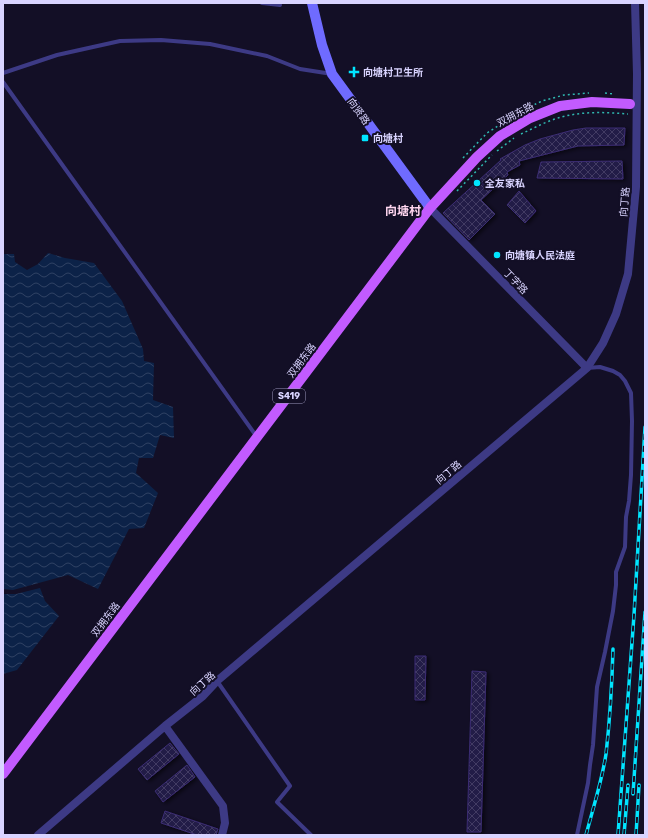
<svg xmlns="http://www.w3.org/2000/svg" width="648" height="838" font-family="Rubik,'Noto Sans SC',sans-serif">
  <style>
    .water { fill: url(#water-waves) }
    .building { fill: url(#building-cross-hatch); stroke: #3b2d73; filter: url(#shadow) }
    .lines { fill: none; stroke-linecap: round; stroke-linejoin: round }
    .primary-tunnel { stroke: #312d47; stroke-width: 10; stroke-dasharray: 10 5; stroke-linecap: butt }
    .path { stroke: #2fb8b0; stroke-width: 1.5; stroke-dasharray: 2 3; stroke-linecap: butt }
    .lane { stroke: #3d3a85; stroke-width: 4 }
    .street { stroke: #3d3a85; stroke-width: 8 }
    .secondary { stroke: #6f6bff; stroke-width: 10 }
    .primary { stroke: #c25bff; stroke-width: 10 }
    .rail-casing { stroke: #00e5ff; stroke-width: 3.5 }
    .rail { stroke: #130f26; stroke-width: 2; stroke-dasharray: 6; stroke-linecap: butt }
    .poi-dot { fill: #00e5ff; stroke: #130f26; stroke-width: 1.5 }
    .labels { text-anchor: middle; stroke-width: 4; stroke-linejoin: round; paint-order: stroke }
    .shield { fill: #130f26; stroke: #9e99be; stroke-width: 1 }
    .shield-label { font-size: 9px; font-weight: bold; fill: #d9d4ff }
    .poi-label { font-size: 10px; font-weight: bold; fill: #d9d4ff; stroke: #130f26; text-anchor: start }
    .street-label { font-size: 10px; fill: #d9d4ff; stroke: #130f26 }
    .quarter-label { font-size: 12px; font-weight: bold; fill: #ffd6f0; stroke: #130f26 }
  </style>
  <defs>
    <pattern id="water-waves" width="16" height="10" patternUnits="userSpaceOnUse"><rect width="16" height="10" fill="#0c2248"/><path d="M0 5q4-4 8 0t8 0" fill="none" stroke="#2f4163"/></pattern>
    <pattern id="building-cross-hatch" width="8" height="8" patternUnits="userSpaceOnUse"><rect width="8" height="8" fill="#241b47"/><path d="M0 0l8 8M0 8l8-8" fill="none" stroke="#433b63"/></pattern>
    <filter id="shadow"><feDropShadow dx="2.5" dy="1.5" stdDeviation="2" flood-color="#0009"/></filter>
  </defs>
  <rect width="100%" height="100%" fill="#130f26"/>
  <path class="water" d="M 48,253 L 65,258 L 94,263 L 122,301 L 143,349 L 144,361 L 154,363 L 153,400 L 173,407 L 174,438 L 160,435 L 153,458 L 139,458 L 136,473 L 158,493 L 144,528 L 129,529 L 98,589 L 68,575 L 13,590 L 3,589 L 3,254 L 14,254 L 15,262 L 27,270 L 38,264 Z
    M 40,588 L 45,601 L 59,616 L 17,670 L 3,674 L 3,594 L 16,594 Z"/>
  <path class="building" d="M 586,128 L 625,128 L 624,145 L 578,146 L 519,161 L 520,165 L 507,172 L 508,175 L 481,200 L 495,214 L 469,240 L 443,213 L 501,160 L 500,159 L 525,145 L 540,139 L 573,130 Z
    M 622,161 L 623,179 L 537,178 L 541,162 Z
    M 519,191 L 536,211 L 525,223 L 507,205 Z
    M 415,656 L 426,656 L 425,700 L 415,700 Z
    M 472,671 L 486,672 L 481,832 L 467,832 Z
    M 170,743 L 179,754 L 147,780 L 138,769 Z
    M 187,765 L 195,777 L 163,802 L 155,791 Z
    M 165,811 L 218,829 L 216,835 L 197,835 L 161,823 Z"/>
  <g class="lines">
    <path class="primary-tunnel" d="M 630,104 L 645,105"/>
    <path class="path" d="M 605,93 L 613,94
      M 521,134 C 532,129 543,123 555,119 C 578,111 604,112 628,114
      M 497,151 L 514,138
      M 463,158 L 487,133 L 523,110 L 542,101 L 564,95 L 589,93
      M 457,191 L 492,155"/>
    <path class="lane" d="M 262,3 L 280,5
      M 3,73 L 57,55 L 120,41 L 161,40 L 210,44 L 267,56 L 300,69 L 332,74
      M 3,82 L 257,437
      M 217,681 L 290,786 L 277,802 L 311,835
      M 577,835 L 588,783 L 590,765 L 593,745 L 597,687 L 605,652 L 613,611 L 616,585 L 616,572 L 625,547 L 626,517 L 629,501 L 631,475 L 632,421 L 631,393 L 625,381 L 620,375 L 613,371 L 600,367 L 587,368"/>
    <path class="street" d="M 430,208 L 587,368
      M 165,726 L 223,806 L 225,823 L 222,835
      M 38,835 L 165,726 L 203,696 L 217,681 L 587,368 L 603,343 L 616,314 L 628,274 L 636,187 L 637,74 L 635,3"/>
    <path class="secondary" d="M 312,3 L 322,45 L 332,74 L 430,208"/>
    <path class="primary" d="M 3,774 L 430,208 L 477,157 L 500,136 L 530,118 L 560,106 L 592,102 L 630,104"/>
    <g class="rail-casing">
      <path id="rail" d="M 633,794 L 645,612
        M 586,835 C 593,808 602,781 606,754 C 610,719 612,684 613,649
        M 618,835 L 634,615 L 645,427
        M 624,835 L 628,785
        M 636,835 L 639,785"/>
    </g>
    <use href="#rail" class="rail"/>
  </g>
  <g class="poi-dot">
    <path d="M352 66h4v4h4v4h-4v4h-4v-4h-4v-4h4z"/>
    <rect x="361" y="134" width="8" height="8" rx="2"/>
    <circle cx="477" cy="183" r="4"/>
    <circle cx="497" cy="255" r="4"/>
  </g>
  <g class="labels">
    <rect class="shield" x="273" y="389" width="32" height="14" rx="3"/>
    <g class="shield-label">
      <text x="289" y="399">S419</text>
    </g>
    <g class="poi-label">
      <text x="363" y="76">向塘村卫生所</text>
      <text x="373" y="142">向塘村</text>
      <text x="485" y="187">全友家私</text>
      <text x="505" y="259">向塘镇人民法庭</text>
    </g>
    <g class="street-label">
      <text transform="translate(359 111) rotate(54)" y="4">向贤路</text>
      <text transform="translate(515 114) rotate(-28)" y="4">双拥东路</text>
      <text transform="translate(624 202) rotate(-85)" y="4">向丁路</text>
      <text transform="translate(516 281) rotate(46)" y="4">丁字路</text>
      <text transform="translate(301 360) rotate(-53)" y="4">双拥东路</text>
      <text transform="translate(448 472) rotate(-40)" y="4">向丁路</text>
      <text transform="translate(105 619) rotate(-53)" y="4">双拥东路</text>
      <text transform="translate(202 683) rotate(-42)" y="4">向丁路</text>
    </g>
    <g class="quarter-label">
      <text x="403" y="215">向塘村</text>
    </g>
  </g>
  <rect width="648" height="838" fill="none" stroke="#d9d4ff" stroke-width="8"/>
</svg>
